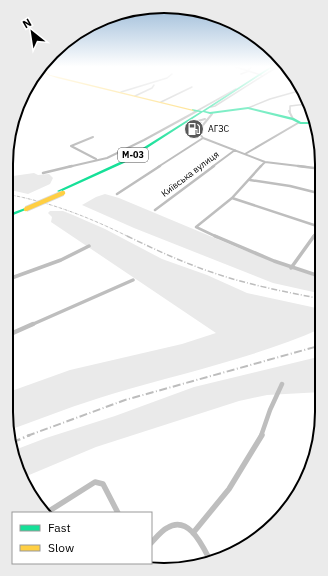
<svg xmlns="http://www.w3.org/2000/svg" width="328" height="576" font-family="'IBM Plex Sans',sans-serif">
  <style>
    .green { fill: #eaeaea }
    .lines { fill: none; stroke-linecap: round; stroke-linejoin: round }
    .street-far5 { stroke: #bebebe; stroke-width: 1.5 }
    .street-far4 { stroke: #bebebe; stroke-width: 2 }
    .street-far3 { stroke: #bebebe; stroke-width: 2.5 }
    .street-far2 { stroke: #bebebe; stroke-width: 3.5 }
    .street-far1 { stroke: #bebebe; stroke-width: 4.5 }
    .street { stroke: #bebebe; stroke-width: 5.5 }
    .fast { fill: #16e098; fill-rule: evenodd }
    .slow { fill: #ffcf43; fill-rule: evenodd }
    .rail-far3 { stroke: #bdbdbd; stroke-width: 1; stroke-dasharray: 3 1 0.5 1; stroke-linecap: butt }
    .rail-far2 { stroke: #bdbdbd; stroke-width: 1.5; stroke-dasharray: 6 2 1 2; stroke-linecap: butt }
    .rail-far1 { stroke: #bdbdbd; stroke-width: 2; stroke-dasharray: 8 2.5 1 2.5; stroke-linecap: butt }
    .rail { stroke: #bdbdbd; stroke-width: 2.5; stroke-dasharray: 10 3 1.5 3; stroke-linecap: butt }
    .slow-bridge-casing { stroke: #dbdbdb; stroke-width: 6; stroke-linecap: butt }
    .slow-bridge { stroke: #ffcf43; stroke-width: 4.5 }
    .labels { text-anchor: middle; stroke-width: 3.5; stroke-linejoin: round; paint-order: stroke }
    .far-poi-label { font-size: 9px; fill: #000; stroke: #fff; text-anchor: start }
    .shield { fill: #fff; stroke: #4c4c4c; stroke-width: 1 }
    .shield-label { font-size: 9px; font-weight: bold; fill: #000 }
    .far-street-label { font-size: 9px; fill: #000; stroke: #fff }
    .rim { fill: none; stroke: #000; stroke-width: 2 }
  </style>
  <rect width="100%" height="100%" fill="#fff"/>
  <path class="green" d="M 34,173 L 38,175 L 49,174 L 53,178 L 50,184 L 28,194 L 6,189 L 6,177 Z
    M 105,194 L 119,198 L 241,249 L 322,279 L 322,290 L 318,293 L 273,283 L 134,228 L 82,205 L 96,197 Z
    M 50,211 L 63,211 L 73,215 L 105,229 L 162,259 L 207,275 L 247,293 L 321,309 L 322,328 C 255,358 182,373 112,394 C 78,404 43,418 9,430 L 6,412 L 6,393 L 70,370 L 182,344 L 216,333 L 51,222 L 52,217 L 48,213 Z
    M 322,356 L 322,392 L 267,395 L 239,401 L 96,447 L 22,478 L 14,463 L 12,451 L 46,438 L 115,416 L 194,387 Z"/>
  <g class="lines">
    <path class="street-far5" d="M 236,67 L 261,75
      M 248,71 L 251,67
      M 241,74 L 249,71
      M 121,92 L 167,78 L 172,74
      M 135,96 L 152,88 L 154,85
      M 161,102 L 192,87
      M 211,107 L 215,106 L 277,67
      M 248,108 L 270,99 L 302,90
      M 195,112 L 236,89
      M 290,112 L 290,106 L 307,104"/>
    <path class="street-far4" d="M 289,111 L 293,119
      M 187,124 L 205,119
      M 93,137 L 71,146 L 96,159
      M 203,138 L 265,162 L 307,167
      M 203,138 L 200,134 L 203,125 L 212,114
      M 245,154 L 298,123
      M 68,167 L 107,158 L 144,140 L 197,111
      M 158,167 L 203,138
      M 212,167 L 235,150
      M 260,167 L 265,162"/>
    <path class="street-far3" d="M 298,166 L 322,169
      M 43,173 L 72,166
      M 250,180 L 290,186 L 322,194
      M 117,194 L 160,166
      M 232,198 L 320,227
      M 155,210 L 214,166
      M 217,237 L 196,227 L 232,198 L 261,166
      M 313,237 L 321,226"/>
    <path class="street-far2" d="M 215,236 L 274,261 L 322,277
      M 291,268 L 314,236
      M 6,280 L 61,260 L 89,246
      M 31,325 L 133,280"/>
    <path class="street-far1" d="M 6,336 L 33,324
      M 261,436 L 270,410 L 282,384"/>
    <path class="street" d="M 46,513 L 95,482 L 103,484 L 118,513
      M 193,533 L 229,489 L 262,435
      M 151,543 C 156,538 161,531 167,528 C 189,514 203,547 211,562
      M 126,565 L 128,563"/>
    <path class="fast" d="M 270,67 L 273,67 L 205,111 L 210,112 L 248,107 L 294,118 L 301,122 L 312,122 L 313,124 L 300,124 L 292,120 L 248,109 L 210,114 L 203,112 L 124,163 L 60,192 L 59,192 L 57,191 L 122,161 L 200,112 L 192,111 L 192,109 L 202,111 Z
      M 25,208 L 26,208 L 28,209 L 6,218 L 6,215 Z"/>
    <path class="slow" d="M 41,69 L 50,75 L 59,77 L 194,110 L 193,111 L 57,78 L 48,75 L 39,70 Z"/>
    <path class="rail-far3" d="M 6,194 C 50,202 89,217 129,237"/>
    <path class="rail-far2" d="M 127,236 C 156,250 184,263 214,273 C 249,285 286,292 322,299"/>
    <path class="rail-far1" d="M 27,436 L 125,400 L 322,345"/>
    <path class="rail" d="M 11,443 L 30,435"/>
    <g class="slow-bridge-casing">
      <path id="slow-bridge" d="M 26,209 L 63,193"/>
    </g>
    <use href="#slow-bridge" class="slow-bridge"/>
  </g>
  <linearGradient id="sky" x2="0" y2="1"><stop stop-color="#96b7d6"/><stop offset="0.45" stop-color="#fff"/><stop offset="1" stop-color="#fff" stop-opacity="0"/></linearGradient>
  <rect width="328" height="148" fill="url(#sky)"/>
  <defs>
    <g id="fuel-disc" transform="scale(1)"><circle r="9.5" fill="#595959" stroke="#fff"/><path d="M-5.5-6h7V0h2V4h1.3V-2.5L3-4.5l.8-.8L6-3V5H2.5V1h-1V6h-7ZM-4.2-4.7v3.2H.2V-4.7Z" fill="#fff"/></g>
  </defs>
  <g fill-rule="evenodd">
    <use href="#fuel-disc" x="194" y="129"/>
  </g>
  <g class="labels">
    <g class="far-poi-label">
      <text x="208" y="132">АГЗС</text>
    </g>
    <rect class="shield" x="118" y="148" width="30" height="14" rx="3"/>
    <g class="shield-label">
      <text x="133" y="158">М-03</text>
    </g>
    <g class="far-street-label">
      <text transform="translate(190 174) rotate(-37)" y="3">Київська вулиця</text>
    </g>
  </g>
  <path d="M0 0H328V576H0ZM164 13H164A151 151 0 0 1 315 164V412A151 151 0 0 1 164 563H164A151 151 0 0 1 13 412V164A151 151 0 0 1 164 13Z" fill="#ebebeb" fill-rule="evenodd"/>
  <path class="rim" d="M164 13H164A151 151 0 0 1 315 164V412A151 151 0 0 1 164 563H164A151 151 0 0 1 13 412V164A151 151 0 0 1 164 13Z"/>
  <rect x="12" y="512" width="140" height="52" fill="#ffffff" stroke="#999999"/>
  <rect x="20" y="525" width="20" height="6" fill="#16e098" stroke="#999999"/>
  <text x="48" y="532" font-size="12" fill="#000000">Fast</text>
  <rect x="20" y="545" width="20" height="6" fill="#ffcf43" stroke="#999999"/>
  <text x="48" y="552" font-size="12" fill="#000000">Slow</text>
  <g transform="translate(32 32) rotate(330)" stroke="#ffffff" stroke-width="3" paint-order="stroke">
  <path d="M0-3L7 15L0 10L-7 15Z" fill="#000000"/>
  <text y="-6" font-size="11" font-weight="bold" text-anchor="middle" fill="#000000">N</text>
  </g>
</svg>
